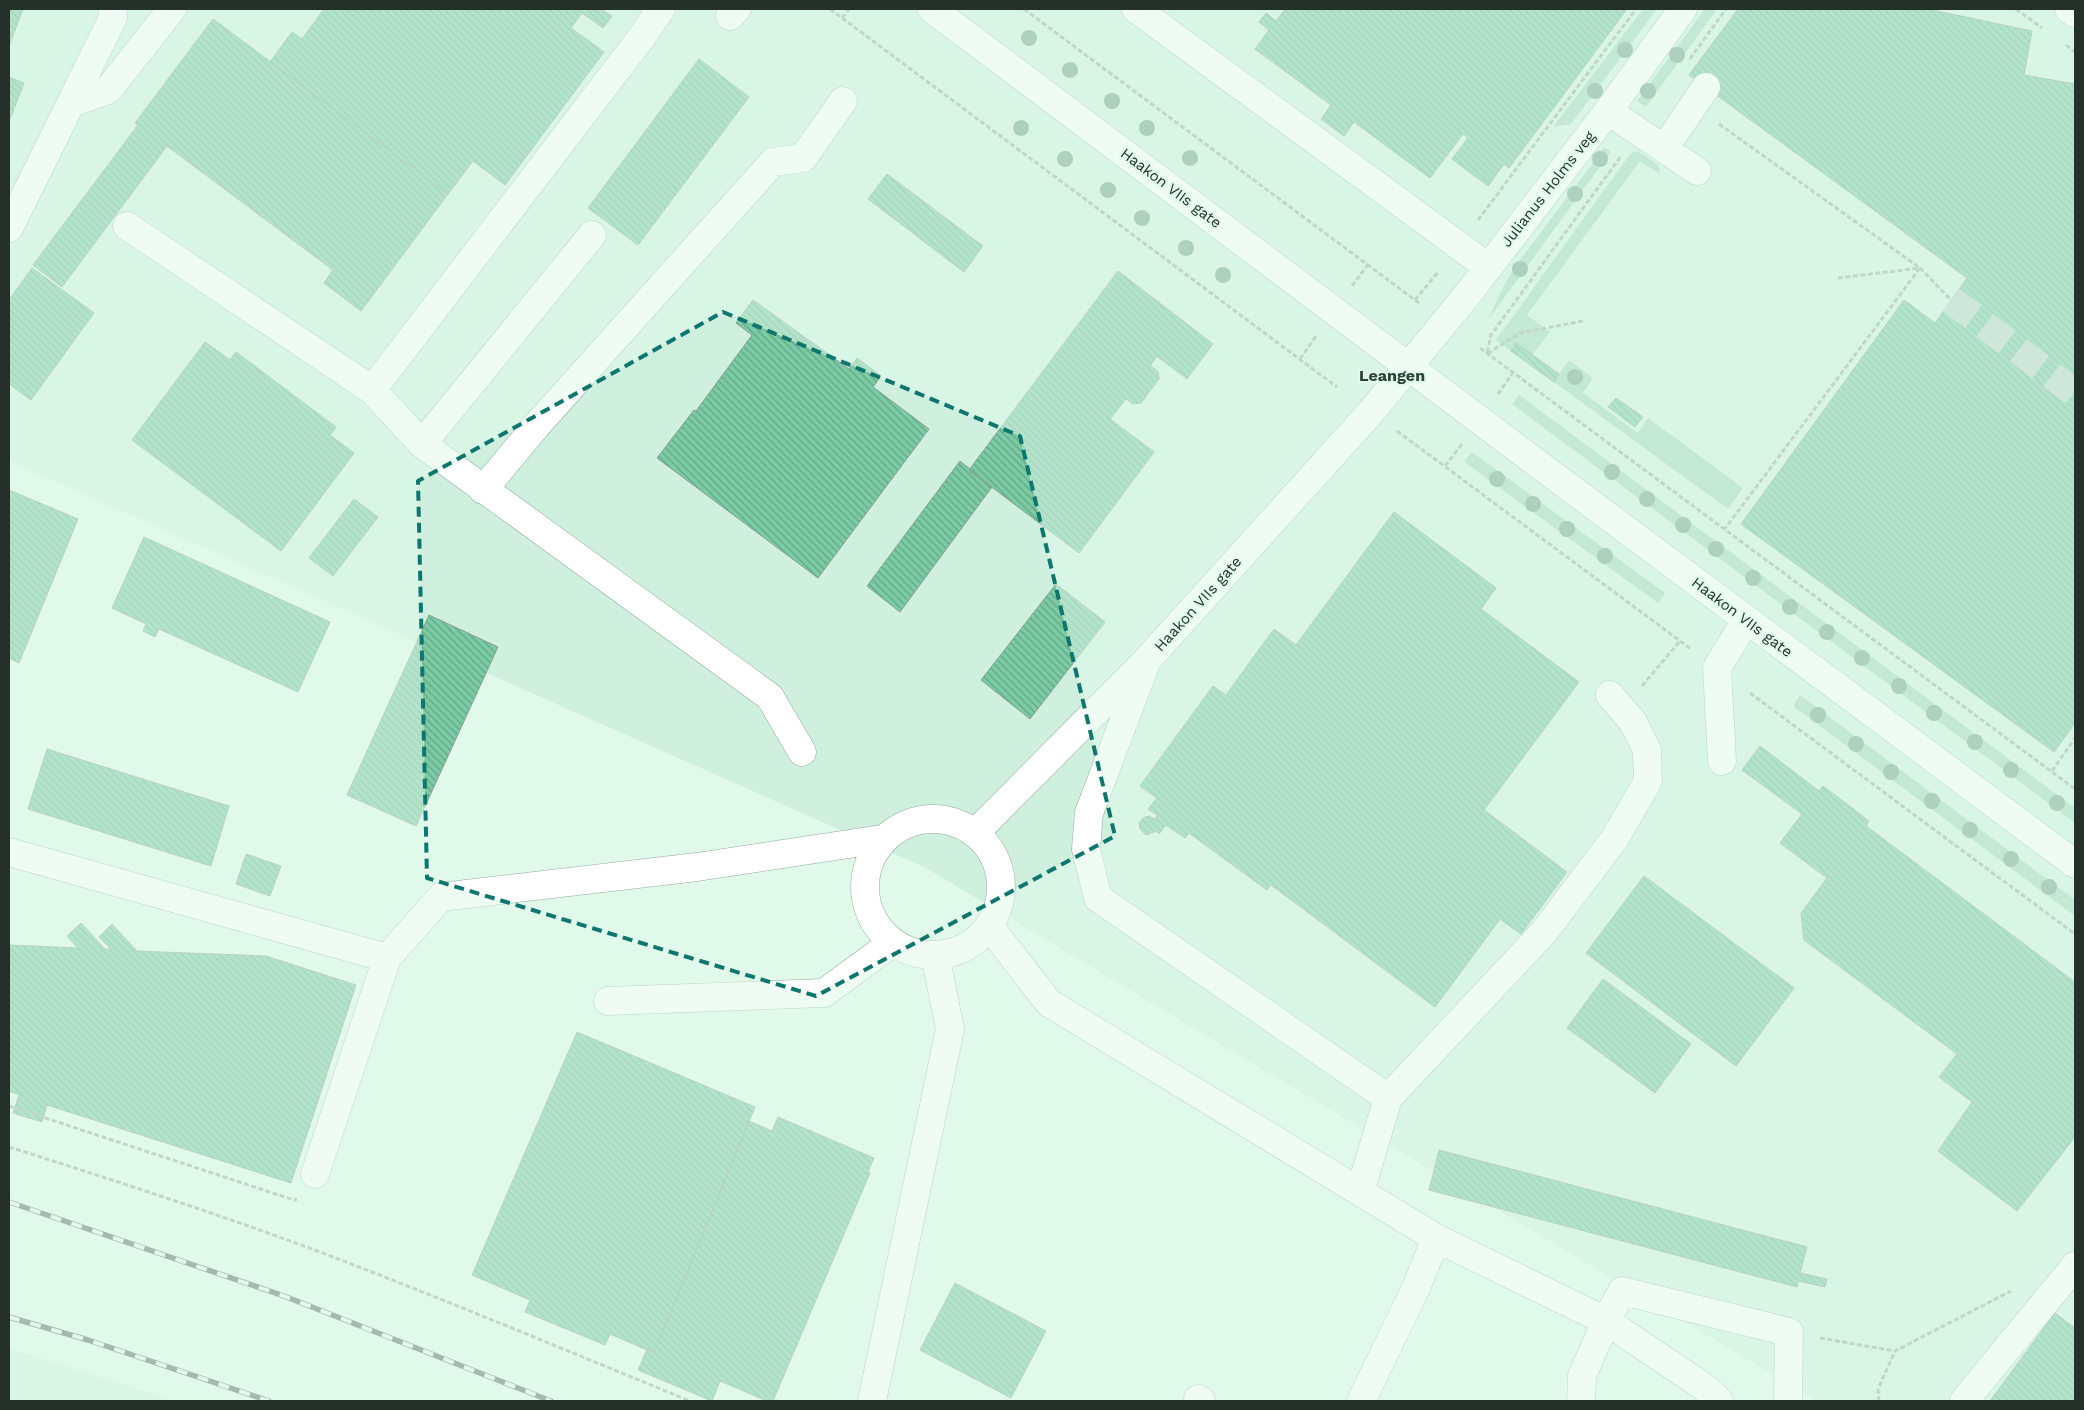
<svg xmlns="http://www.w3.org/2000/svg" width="2084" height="1410" font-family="'Work Sans',sans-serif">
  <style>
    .built { fill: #cff0de }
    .grass { fill: #a1d3b9 }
    .building { fill: url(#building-back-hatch); stroke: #89a094 }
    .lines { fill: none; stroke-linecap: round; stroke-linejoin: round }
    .minor-tunnel { stroke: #bbd1c5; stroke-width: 28; stroke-dasharray: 28 14; stroke-linecap: butt }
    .minor-casing { stroke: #93aa9e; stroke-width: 29 }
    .major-casing { stroke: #93aa9e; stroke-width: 29 }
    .path { stroke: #99ada2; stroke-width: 3; stroke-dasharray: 5 2.5; stroke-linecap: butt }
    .minor { stroke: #fff; stroke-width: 28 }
    .major { stroke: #fff; stroke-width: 28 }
    .rail-casing { stroke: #5e6d65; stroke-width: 5.5 }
    .rail { stroke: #e0f9eb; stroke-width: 4; stroke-dasharray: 11; stroke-linecap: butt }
    .tree { fill: #709e89 }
    .marked { fill: none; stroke: #0f766e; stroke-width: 4; stroke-dasharray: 10 6; stroke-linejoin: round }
    .labels { text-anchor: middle; stroke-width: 4.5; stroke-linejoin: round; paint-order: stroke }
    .street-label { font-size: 15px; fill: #26302b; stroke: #e0f9eb }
    .neighbourhood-label { font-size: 16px; font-weight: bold; fill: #2e4238; stroke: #e0f9eb }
  </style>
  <defs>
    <pattern id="building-back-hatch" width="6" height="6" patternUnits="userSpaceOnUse" patternTransform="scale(1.25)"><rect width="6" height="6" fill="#7bcba4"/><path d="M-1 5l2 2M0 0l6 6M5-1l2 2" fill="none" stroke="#65a586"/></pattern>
  </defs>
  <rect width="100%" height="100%" fill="#e0f9eb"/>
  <path class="built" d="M 9,9 L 2075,9 L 2075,1401 L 1817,1401 L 926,868 L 9,461 Z
    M 9,1348 L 175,1401 L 9,1401 Z"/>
  <path class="grass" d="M 1643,9 L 1657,9 L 1571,124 L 1553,127 Z
    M 1705,9 L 1717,9 L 1646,107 L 1637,101 Z
    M 1604,148 L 1609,150 L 1610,153 L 1488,320 L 1503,287 L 1515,267 Z
    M 1638,151 L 1658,165 L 1660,174 L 1640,161 L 1527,315 L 1550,332 L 1532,355 L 1516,343 L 1511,351 L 1496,340 L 1631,153 Z
    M 1569,360 L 1593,378 L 1583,393 L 1638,433 L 1648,418 L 1743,488 L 1728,509 L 1554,382 Z
    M 1519,395 L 2075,808 L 2075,823 L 1512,404 Z
    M 1472,452 L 1665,593 L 1658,603 L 1464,462 Z
    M 1800,695 L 2075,900 L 2075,916 L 1793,706 Z"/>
  <path class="building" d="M 9,9 L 23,9 L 9,46 Z
    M 324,9 L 601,9 L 612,16 L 603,28 L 582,13 L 571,28 L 604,52 L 505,185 L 473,161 L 448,194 L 270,62 L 292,32 L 302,39 Z
    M 1285,9 L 1627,9 L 1509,168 L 1504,164 L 1488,186 L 1452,159 L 1468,138 L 1463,134 L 1430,178 L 1354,122 L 1344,136 L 1321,119 L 1331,105 L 1255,49 L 1269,30 L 1259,22 L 1266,13 L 1276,21 Z
    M 1738,9 L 1938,9 L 1937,11 L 2032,31 L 2024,75 L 2075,84 L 2075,723 L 2054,752 L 1741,524 L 1904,300 L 1935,323 L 1967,278 L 1689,75 Z
    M 213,19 L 448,194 L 361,311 L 324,283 L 333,270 L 167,146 L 62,287 L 33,265 L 138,125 L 135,123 Z
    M 699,59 L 749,97 L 638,245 L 588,208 Z
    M 9,77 L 24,83 L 10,119 L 9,118 Z
    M 887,174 L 983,246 L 964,272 L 868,199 Z
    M 32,268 L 94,313 L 31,400 L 9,384 L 9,300 Z
    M 1118,271 L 1213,344 L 1187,379 L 1157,356 L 1150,366 L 1158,371 L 1159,379 L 1141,403 L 1133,404 L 1126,399 L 1110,419 L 1154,452 L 1079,553 L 969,470 Z
    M 753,300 L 849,369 L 857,358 L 881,376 L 873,387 L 929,429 L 818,578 L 657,458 L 694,410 L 696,411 L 752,335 L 736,323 Z
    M 205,342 L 230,360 L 236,352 L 336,427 L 330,435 L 354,453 L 281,551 L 132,440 Z
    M 1516,343 L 1559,374 L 1554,382 L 1511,351 Z
    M 1616,398 L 1643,417 L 1635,427 L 1608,407 Z
    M 960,461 L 970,469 L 969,470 L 992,487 L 900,612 L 867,586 Z
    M 9,490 L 78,519 L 19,663 L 9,658 Z
    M 354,499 L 378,517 L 333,576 L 309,558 Z
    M 1394,512 L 1496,588 L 1481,609 L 1579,682 L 1484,810 L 1567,872 L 1521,934 L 1500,919 L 1435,1007 L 1271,885 L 1267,890 L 1189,833 L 1185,838 L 1166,825 L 1159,834 L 1156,831 L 1146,835 L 1140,829 L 1139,823 L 1143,818 L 1149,816 L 1155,819 L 1157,815 L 1148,809 L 1157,798 L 1140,786 L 1213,686 L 1226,695 L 1274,629 L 1296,645 Z
    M 144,537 L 330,622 L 298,692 L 159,629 L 155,637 L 143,631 L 146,624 L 112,608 Z
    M 1056,584 L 1105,622 L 1030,719 L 981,680 Z
    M 429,615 L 498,647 L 416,826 L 347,795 Z
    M 1760,746 L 1819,791 L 1823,786 L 1869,821 L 1866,826 L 2075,982 L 2075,1137 L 2017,1211 L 1938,1151 L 1972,1102 L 1939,1077 L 1957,1054 L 1804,940 L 1801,913 L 1827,878 L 1780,843 L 1802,814 L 1742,770 Z
    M 47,749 L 229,806 L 211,866 L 28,809 Z
    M 246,854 L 281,866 L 270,896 L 236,884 Z
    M 1644,876 L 1794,988 L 1736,1066 L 1586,953 Z
    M 81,923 L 105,949 L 111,949 L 99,937 L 112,924 L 137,951 L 266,956 L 356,985 L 291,1183 L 47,1105 L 42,1122 L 13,1113 L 19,1095 L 9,1091 L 9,945 L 78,948 L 67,936 Z
    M 1603,979 L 1691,1044 L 1655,1093 L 1567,1028 Z
    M 577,1032 L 755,1107 L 654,1353 L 610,1334 L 605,1345 L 525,1312 L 530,1300 L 472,1275 Z
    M 778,1117 L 874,1158 L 868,1172 L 870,1173 L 773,1401 L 767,1401 L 720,1381 L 712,1401 L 638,1370 L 647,1349 L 654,1353 L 749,1121 L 772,1131 Z
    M 1439,1150 L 1807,1247 L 1800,1273 L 1827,1279 L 1825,1287 L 1798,1281 L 1797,1287 L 1429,1190 Z
    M 955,1283 L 1046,1331 L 1011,1398 L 920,1350 Z
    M 2055,1313 L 2075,1328 L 2075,1401 L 1990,1401 Z"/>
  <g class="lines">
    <path class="minor-tunnel" d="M 1951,300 L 2075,393"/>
    <g class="minor-casing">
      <path id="minor" d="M 1136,9 L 1488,267
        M 2069,9 L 2075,13
        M 730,16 L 737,9
        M 71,103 L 108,90 L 172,9
        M 1608,111 L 1697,171
        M 1664,149 L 1706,87
        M 127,226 L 372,390 L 422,444 L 770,697 L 802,752
        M 9,228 L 113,18 L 112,9
        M 372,390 L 641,38 L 661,9
        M 422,444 L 592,235
        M 483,490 L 537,425 L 773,162 L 803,158 L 843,101
        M 1147,660 L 1089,813 L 1086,849 L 1098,898 L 1388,1098 L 1544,932 L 1615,838 L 1648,781 L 1647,750 L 1633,722 L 1610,695
        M 1722,761 L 1717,668 L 1746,620
        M865 887a68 68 0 1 1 136 0a68 68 0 1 1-136 0Z
        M 975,833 L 1147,660 L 1371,412 L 1471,290 L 1608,111 L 1683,9
        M 9,852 L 387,958 L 441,897 L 697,867 L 882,839
        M 989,926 L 1049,1003 L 1436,1238 L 1606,1321 L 1704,1387 L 1719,1401
        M 608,1001 L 824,993 L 892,943
        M 315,1174 L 387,958
        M 1360,1192 L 1388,1098
        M 1198,1399 L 1201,1401
        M 872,1401 L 950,1029 L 935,955
        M 1361,1401 L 1416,1288 L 1436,1238
        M 1581,1401 L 1582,1376 L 1606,1321 L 1622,1291 L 1789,1332 L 1788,1401
        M 1964,1401 L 2075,1266"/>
    </g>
    <g class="major-casing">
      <path id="major" d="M 932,9 C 1313,295 1692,581 2075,864"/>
    </g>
    <path class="path" d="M 830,9 L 1337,387
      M 1024,9 L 1419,303
      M 2016,9 L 2042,28
      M 842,18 L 849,9
      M 2066,45 L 2075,52
      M 1690,59 L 1726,9
      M 1719,124 L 1920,268 L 1724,530
      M 1478,220 L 1636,9
      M 1838,278 L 1920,268 L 1951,300
      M 1352,286 L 1368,264
      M 1415,300 L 1439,271
      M 1583,321 L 1520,333 L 1487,354 L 1491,335 L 1621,156
      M 1480,348 L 2075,789
      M 1300,359 L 1316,336
      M 1498,394 L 1512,374
      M 1397,431 L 1691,649
      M 1445,466 L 1462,444
      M 1642,686 L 1680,641
      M 1750,693 L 2075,934
      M 2052,771 L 2075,738
      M 9,1106 L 294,1200 L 297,1199
      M 9,1147 C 110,1179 212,1212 312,1249 C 439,1297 565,1350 690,1401
      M 1820,1338 L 1895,1351
      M 1879,1401 L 1878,1389 L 1895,1351 L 2011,1291"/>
    <use href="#minor" class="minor"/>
    <use href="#major" class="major"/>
    <g class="rail-casing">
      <path id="rail" d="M 9,1202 L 284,1296 L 551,1401
        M 9,1317 L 88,1340 L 269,1401"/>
    </g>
    <use href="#rail" class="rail"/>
  </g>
  <g class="tree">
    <circle cx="1029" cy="38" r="8"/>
    <circle cx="1625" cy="50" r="8"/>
    <circle cx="1677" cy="55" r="8"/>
    <circle cx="1070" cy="70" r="8"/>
    <circle cx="1595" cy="91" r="8"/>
    <circle cx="1648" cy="91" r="8"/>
    <circle cx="1112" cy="101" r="8"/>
    <circle cx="1021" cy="128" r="8"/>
    <circle cx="1147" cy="128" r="8"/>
    <circle cx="1190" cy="158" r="8"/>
    <circle cx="1065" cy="159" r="8"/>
    <circle cx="1600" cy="159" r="8"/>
    <circle cx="1108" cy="190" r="8"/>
    <circle cx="1575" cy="194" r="8"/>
    <circle cx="1142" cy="218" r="8"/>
    <circle cx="1186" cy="248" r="8"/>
    <circle cx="1520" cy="269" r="8"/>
    <circle cx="1223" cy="275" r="8"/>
    <circle cx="1575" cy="377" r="8"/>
    <circle cx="1612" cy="472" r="8"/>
    <circle cx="1497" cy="479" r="8"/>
    <circle cx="1647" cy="499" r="8"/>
    <circle cx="1533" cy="504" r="8"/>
    <circle cx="1683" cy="525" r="8"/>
    <circle cx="1567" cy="529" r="8"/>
    <circle cx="1716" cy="549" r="8"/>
    <circle cx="1605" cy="556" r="8"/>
    <circle cx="1753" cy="578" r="8"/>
    <circle cx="1790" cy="607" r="8"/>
    <circle cx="1827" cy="632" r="8"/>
    <circle cx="1862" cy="658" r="8"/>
    <circle cx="1899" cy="686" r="8"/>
    <circle cx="1934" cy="713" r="8"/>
    <circle cx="1818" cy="715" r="8"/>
    <circle cx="1975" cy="742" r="8"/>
    <circle cx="1856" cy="744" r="8"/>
    <circle cx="2011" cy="770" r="8"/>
    <circle cx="1891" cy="772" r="8"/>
    <circle cx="1932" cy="801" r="8"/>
    <circle cx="2057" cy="803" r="8"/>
    <circle cx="1970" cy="830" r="8"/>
    <circle cx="2011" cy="859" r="8"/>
    <circle cx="2049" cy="887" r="8"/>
  </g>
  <path d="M0 0H2084V1410H0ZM 723,312 L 1020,436 L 1115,836 L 816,996 L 427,878 L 418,481 Z" fill="#e0f9eb" fill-opacity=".55" fill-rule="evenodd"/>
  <path class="marked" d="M 723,312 L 1020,436 L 1115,836 L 816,996 L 427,878 L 418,481 Z"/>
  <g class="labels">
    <g class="street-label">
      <text transform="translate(1171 188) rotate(37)" y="5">Haakon VIIs gate</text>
      <text transform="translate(1548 189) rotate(-52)" y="5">Julianus Holms veg</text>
      <text transform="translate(1198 604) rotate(-48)" y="5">Haakon VIIs gate</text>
      <text transform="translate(1742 617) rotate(37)" y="5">Haakon VIIs gate</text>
    </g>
    <g class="neighbourhood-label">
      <text x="1392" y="381">Leangen</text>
    </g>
  </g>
  <rect width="2084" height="1410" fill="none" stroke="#26302b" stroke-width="20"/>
</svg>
